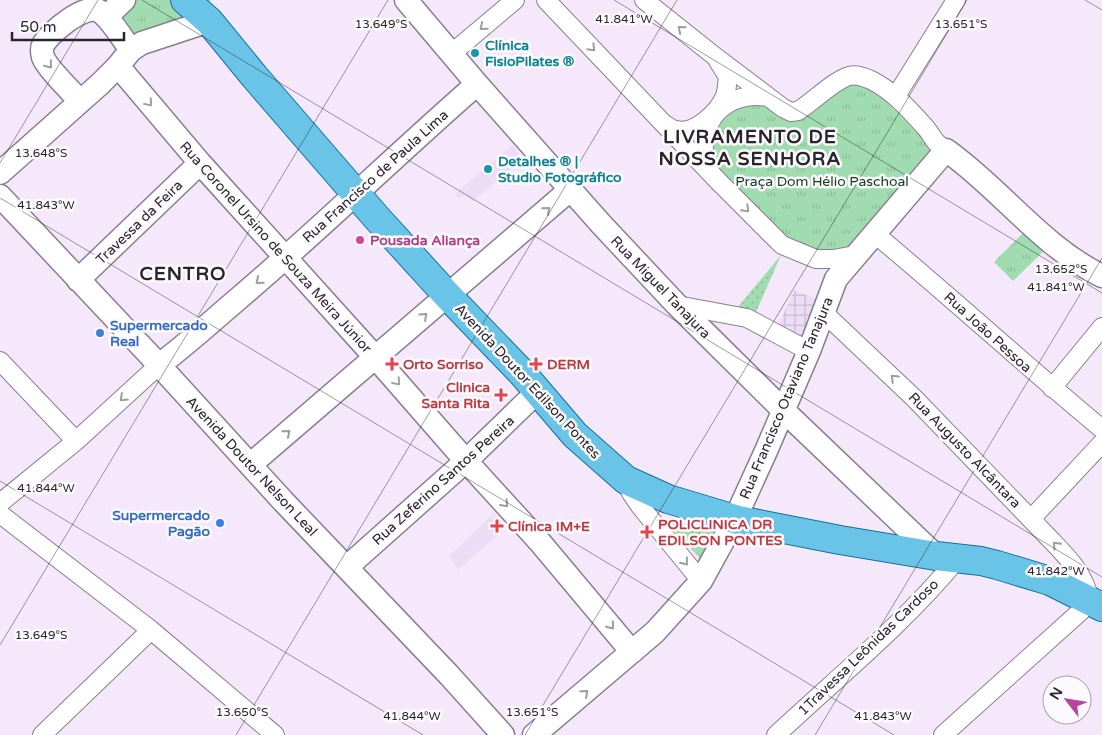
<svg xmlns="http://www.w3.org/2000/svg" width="1102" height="735" font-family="'Varela Round',sans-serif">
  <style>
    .built { fill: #eddcf5 }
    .industrial { fill: url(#industrial-grid) }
    .grass { fill: url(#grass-dots) }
    .park { fill: url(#park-tufts) }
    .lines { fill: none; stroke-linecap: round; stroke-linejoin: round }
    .minor-casing { stroke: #8a7f90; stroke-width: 20 }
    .tertiary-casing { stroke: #8a7f90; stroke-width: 25 }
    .primary-casing { stroke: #13729c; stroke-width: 30 }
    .minor { stroke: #fff; stroke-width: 18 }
    .tertiary { stroke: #fff; stroke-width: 22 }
    .primary { stroke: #6ac4e8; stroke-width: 28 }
    .oneway { stroke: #9f9da0 }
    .ticks { fill: none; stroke: #2a252c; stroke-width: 1; stroke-opacity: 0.45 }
    .culture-dot { fill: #0f9aa8; stroke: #fcfafd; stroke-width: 2 }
    .hotel-dot { fill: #d1479c; stroke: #fcfafd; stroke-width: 2 }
    .shop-dot { fill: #3f7fe0; stroke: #fcfafd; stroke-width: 2 }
    .health-dot { fill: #e0444e; stroke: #fcfafd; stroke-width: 2 }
    .labels { text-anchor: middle; stroke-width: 5; stroke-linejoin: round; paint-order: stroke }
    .culture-label { font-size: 14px; font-weight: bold; fill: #0d838f; stroke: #fcfafd; text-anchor: start }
    .street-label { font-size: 14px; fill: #2a252c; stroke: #fcfafd }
    .park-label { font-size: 14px; fill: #0f3e21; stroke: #fcfafd }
    .hotel-label { font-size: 14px; font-weight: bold; fill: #b23c85; stroke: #fcfafd; text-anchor: start }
    .shop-label { font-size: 14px; font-weight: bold; fill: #366cbe; stroke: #fcfafd; text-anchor: start }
    .health-label { font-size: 14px; font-weight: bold; fill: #be3a42; stroke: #fcfafd; text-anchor: start }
    .district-label { font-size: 19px; font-weight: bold; letter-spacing: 1px; fill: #2a252c; stroke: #fcfafd }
    .ticks-label { font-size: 12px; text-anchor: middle; fill: #2a252c; stroke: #fcfafd; stroke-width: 5; stroke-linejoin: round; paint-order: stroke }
  </style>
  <defs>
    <pattern id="industrial-grid" width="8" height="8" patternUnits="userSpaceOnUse" patternTransform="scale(1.25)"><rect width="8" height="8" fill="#eddcf5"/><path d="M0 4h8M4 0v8" fill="none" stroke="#cbbdd2"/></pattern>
    <pattern id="grass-dots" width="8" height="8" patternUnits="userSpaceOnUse" patternTransform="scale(1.25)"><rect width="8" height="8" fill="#a1dcb1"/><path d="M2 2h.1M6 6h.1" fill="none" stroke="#8bbd98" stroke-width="1.8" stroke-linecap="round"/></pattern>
    <pattern id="park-tufts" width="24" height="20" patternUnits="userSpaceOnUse" patternTransform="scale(1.25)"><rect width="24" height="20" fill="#a1dcb1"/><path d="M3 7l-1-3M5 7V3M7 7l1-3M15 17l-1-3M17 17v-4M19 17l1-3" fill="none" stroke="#8bbd98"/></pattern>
  </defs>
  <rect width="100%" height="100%" fill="#f5e8fb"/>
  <path class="built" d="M 512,145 L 523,158 L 472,202 L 465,194 L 459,199 L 455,194 Z
    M 494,513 L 504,529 L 458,570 L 449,556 Z"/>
  <path class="industrial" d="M 794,290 L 818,300 L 801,343 L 776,331 Z"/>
  <path class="grass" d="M 781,255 L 752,321 L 732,314 Z"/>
  <path class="park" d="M 132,0 L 210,0 L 211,10 L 132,46 L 119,14 Z
    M 862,76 L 946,150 L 855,255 L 789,249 L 712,174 L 706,130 L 746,96 L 783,108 Z
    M 1029,227 L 1048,247 L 1013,281 L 994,262 Z
    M 665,519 L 720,532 L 701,559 L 682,540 Z"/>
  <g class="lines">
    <g class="minor-casing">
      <path id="minor" d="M 546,0 L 720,183 L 782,245 L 816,259 L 833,259 L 855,255
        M 644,0 L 717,58 L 783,108 L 791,112 L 798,111 C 814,101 833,81 849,76 C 857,74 864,77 871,80 C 893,91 909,109 926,128 C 934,138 933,142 946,150
        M 451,54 L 515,0
        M 896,96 L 956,0
        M 666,125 C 669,127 673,130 676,130 C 695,135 718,112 725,96 C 727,90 727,83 728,77 L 718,61
        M 708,169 C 703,160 703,148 705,138 C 710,107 738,92 768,97
        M 875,234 C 952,298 1025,365 1102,429
        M 677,305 L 747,318 L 809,351
        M 823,312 L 914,398 L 1050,539 C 1070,560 1083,572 1090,600 L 1081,611 L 943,735
        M 0,361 L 76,441
        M 1052,388 L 1102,327
        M 626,480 L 631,493 L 640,506 L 701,581
        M 0,503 L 76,441 L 159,365
        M 0,514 L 151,630 L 275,735
        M 1031,519 L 1102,443
        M 42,735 L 151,630
        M 776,735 C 837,678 905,623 958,558"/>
    </g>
    <g class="tertiary-casing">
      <path id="tertiary" d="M 406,0 L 477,84 L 601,224 L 677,305 L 783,410 L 936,556
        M 106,17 L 124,0
        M 131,50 L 142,43 L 209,21
        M 118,66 L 200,163 L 376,358 L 466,461 L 539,541 L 632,652
        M 0,173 L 100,84 L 118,66 L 131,50 C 123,40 110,17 99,11 C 85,3 49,33 43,45 C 41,49 42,53 43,57 C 47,68 71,91 80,101
        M 0,196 L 159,365 L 283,501 L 449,675 L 503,735
        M 78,280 L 200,163
        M 159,365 C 186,345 212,321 238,299 C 319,230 396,155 477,84
        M 250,465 L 571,189
        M 347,567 L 466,461 L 538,391
        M 534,735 L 655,632 L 701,581 L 735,519 L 766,451 L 809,351 L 836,279 L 946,150 C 1000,188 1042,247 1102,276"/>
    </g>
    <g class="primary-casing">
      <path id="primary" d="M 185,0 L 209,21 L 254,76 L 376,217 L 447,295 L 522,373 L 575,435 L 626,480 L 668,499 L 738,520 L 840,540 L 936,556 L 981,561 L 997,565 L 1050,581 L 1102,607"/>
    </g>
    <use href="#minor" class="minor"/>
    <use href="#tertiary" class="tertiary"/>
    <use href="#primary" class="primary"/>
  </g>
  <defs><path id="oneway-chevron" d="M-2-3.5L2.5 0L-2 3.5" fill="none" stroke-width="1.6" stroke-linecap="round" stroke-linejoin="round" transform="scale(1.25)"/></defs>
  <g class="oneway">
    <use href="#oneway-chevron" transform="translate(483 27) rotate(140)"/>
    <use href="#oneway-chevron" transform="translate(681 29) rotate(-141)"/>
    <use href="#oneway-chevron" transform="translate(592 48) rotate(46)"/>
    <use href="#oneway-chevron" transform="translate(49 65) rotate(52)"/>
    <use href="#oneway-chevron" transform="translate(149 103) rotate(50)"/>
    <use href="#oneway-chevron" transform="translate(746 209) rotate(45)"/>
    <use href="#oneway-chevron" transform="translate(547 210) rotate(-40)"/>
    <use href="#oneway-chevron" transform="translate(259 281) rotate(140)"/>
    <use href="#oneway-chevron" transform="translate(424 316) rotate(-42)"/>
    <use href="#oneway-chevron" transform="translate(894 378) rotate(-136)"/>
    <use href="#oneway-chevron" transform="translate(397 382) rotate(49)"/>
    <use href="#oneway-chevron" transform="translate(123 398) rotate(137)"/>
    <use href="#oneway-chevron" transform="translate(287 433) rotate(-40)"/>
    <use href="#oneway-chevron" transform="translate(505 504) rotate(48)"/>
    <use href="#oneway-chevron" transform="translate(1056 545) rotate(-133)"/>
    <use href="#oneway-chevron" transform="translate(685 562) rotate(51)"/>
    <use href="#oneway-chevron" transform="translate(611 626) rotate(51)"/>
    <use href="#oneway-chevron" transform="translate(585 693) rotate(-41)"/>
  </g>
  <path class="ticks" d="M 142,0 L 1102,577M 614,0 L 1102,293M 1085,0 L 1102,10M 0,163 L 98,0M 0,198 L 894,735M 0,481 L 423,735M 0,645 L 388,0M 236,735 L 677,0M 525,735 L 967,0M 815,735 L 1102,258"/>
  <g class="culture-dot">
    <circle cx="475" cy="53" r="5"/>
    <circle cx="488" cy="169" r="5"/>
  </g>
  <circle class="hotel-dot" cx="360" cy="240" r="5"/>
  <g class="shop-dot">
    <circle cx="100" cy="333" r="5"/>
    <circle cx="220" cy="523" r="5"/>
  </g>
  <g class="health-dot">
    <path d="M389.5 356.5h5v5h5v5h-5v5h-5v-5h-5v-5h5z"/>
    <path d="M533.5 356.5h5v5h5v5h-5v5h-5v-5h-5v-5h5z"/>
    <path d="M498.5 387.5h5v5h5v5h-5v5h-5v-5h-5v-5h5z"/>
    <path d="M494.5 518.5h5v5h5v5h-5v5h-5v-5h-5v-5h5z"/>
    <path d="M644.5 524.5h5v5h5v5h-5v5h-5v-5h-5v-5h5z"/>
  </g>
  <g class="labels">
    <g class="culture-label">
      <text x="485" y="50">Clínica<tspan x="485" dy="16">FisioPilates ®</tspan></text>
      <text x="498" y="166">Detalhes ® |<tspan x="498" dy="16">Studio Fotográfico</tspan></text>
    </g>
    <g class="street-label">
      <text transform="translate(375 176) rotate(-42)" y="5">Rua Francisco de Paula Lima</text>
      <text transform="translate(139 222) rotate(-44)" y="5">Travessa da Feira</text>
      <text transform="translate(276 247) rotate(48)" y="5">Rua Coronel Ursino de Souza Meira Júnior</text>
      <text transform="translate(661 287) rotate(46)" y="5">Rua Miguel Tanajura</text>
      <text transform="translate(988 332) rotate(42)" y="5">Rua João Pessoa</text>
      <text transform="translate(528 381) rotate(47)" y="5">Avenida Doutor Edilson Pontes</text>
      <text transform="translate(786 398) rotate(-67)" y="5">Rua Francisco Otaviano Tanajura</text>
      <text transform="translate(965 450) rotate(46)" y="5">Rua Augusto Alcântara</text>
      <text transform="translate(252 466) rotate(47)" y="5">Avenida Doutor Nelson Leal</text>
      <text transform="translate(443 480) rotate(-42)" y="5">Rua Zeferino Santos Pereira</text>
      <text transform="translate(868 647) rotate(-44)" y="5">1Travessa Leônidas Cardoso</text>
    </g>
    <g class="park-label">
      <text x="822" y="186">Praça Dom Hélio Paschoal</text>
    </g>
    <g class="hotel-label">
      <text x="370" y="245">Pousada Aliança</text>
    </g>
    <g class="shop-label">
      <text x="110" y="330">Supermercado<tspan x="110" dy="16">Real</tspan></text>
      <text x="210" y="520" text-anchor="end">Supermercado<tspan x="210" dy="16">Pagão</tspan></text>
    </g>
    <g class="health-label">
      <text x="403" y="369">Orto Sorriso</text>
      <text x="547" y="369">DERM</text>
      <text x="490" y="392" text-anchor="end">Clinica<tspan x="490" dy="16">Santa Rita</tspan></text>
      <text x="658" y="529">POLICLINICA DR<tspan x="658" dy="16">EDILSON PONTES</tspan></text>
      <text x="508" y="531">Clínica IM+E</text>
    </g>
    <g class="district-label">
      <text x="750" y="143">LIVRAMENTO DE<tspan x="750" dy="22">NOSSA SENHORA</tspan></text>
      <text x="183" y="280">CENTRO</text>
    </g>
  </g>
  <g class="ticks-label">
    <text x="624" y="23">41.841°W</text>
    <text x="381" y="28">13.649°S</text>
    <text x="961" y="28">13.651°S</text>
    <text x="41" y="157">13.648°S</text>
    <text x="46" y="209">41.843°W</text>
    <text x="1061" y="273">13.652°S</text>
    <text x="1056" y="291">41.841°W</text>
    <text x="46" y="492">41.844°W</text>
    <text x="1056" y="575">41.842°W</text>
    <text x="41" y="639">13.649°S</text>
    <text x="242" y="716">13.650°S</text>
    <text x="532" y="716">13.651°S</text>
    <text x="412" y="720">41.844°W</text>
    <text x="883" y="720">41.843°W</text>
  </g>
  <g transform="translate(1067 700) rotate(301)"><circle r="24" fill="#fcfafd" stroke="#a8a5a9"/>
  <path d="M0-4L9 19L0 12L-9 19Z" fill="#b8449d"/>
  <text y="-8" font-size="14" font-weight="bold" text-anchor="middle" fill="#2a252c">N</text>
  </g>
  <path d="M12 32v8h112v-8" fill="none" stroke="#2a252c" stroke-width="2.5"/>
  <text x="20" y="32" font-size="15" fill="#2a252c" stroke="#fcfafd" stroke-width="4" paint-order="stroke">50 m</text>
</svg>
